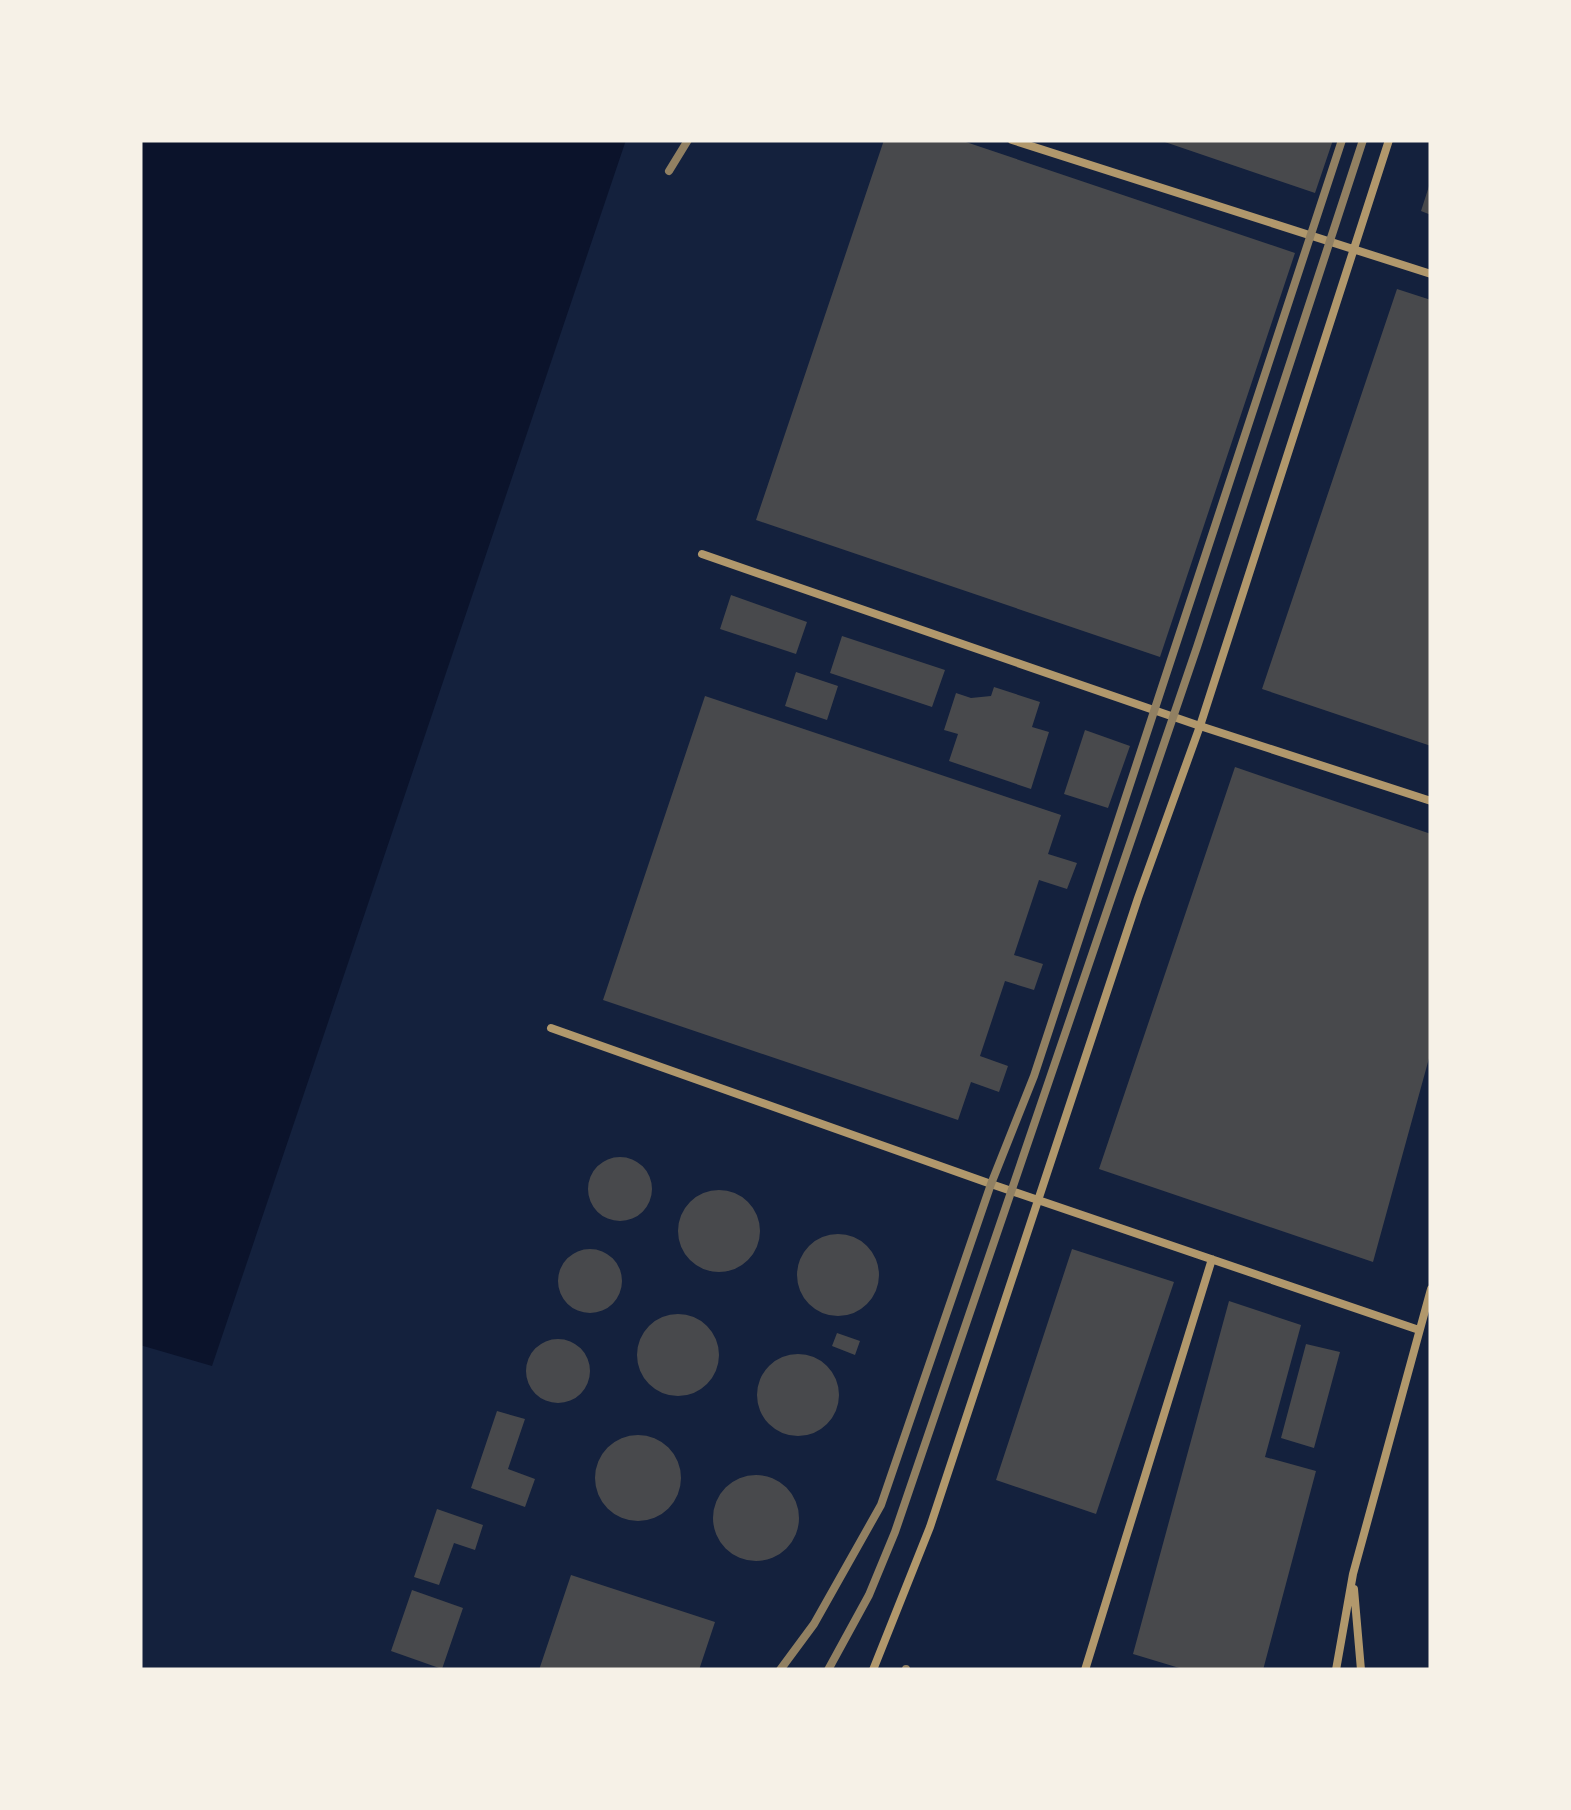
<svg xmlns="http://www.w3.org/2000/svg" width="1571" height="1810" font-family="'Asap Condensed',sans-serif">
  <style>
    .water { fill: #0b132b }
    .building { fill: #48494c }
    .lines { fill: none; stroke-linecap: round; stroke-linejoin: round }
    .service { stroke: #b1986c; stroke-width: 8 }
    .rail { stroke: #918062; stroke-width: 8 }
  </style>
  <rect width="100%" height="100%" fill="#14213d"/>
  <path class="water" d="M 140,140 L 626,140 L 212,1366 L 140,1345 Z"/>
  <path class="building" d="M 884,140 L 960,140 L 1295,253 L 1160,657 L 756,520 Z
    M 1159,140 L 1333,140 L 1315,193 Z
    M 1430,183 L 1431,183 L 1431,215 L 1421,211 Z
    M 1397,289 L 1431,300 L 1431,746 L 1262,689 Z
    M 731,595 L 807,622 L 796,654 L 720,629 Z
    M 842,636 L 945,670 L 932,707 L 830,673 Z
    M 796,672 L 838,686 L 827,720 L 785,706 Z
    M 994,687 L 1040,702 L 1032,727 L 1049,732 L 1031,789 L 949,761 L 958,734 L 944,730 L 956,693 L 971,698 L 991,696 Z
    M 705,696 L 1061,815 L 1048,854 L 1077,863 L 1067,889 L 1039,880 L 1014,955 L 1043,964 L 1034,990 L 1005,981 L 980,1056 L 1008,1066 L 999,1092 L 971,1082 L 958,1120 L 603,1000 Z
    M 1085,730 L 1130,746 L 1108,808 L 1064,794 Z
    M 1235,767 L 1431,834 L 1431,1051 L 1373,1262 L 1099,1169 Z
    M588 1189a32 32 0 1 1 64 0a32 32 0 1 1-64 0Z
    M678 1231a41 41 0 1 1 82 0a41 41 0 1 1-82 0Z
    M797 1275a41 41 0 1 1 82 0a41 41 0 1 1-82 0Z
    M 1072,1249 L 1174,1282 L 1096,1514 L 996,1480 Z
    M558 1281a32 32 0 1 1 64 0a32 32 0 1 1-64 0Z
    M 1229,1301 L 1301,1325 L 1265,1457 L 1316,1471 L 1263,1670 L 1186,1670 L 1133,1654 Z
    M637 1355a41 41 0 1 1 82 0a41 41 0 1 1-82 0Z
    M 837,1333 L 860,1341 L 855,1355 L 832,1346 Z
    M526 1371a32 32 0 1 1 64 0a32 32 0 1 1-64 0Z
    M 1306,1344 L 1340,1352 L 1314,1448 L 1281,1438 Z
    M757 1395a41 41 0 1 1 82 0a41 41 0 1 1-82 0Z
    M 497,1411 L 525,1419 L 508,1469 L 535,1479 L 525,1507 L 471,1488 Z
    M595 1478a43 43 0 1 1 86 0a43 43 0 1 1-86 0Z
    M713 1518a43 43 0 1 1 86 0a43 43 0 1 1-86 0Z
    M 437,1509 L 483,1525 L 475,1550 L 454,1543 L 439,1585 L 414,1577 Z
    M 571,1575 L 715,1622 L 699,1670 L 539,1670 Z
    M 412,1590 L 463,1608 L 442,1669 L 391,1651 Z"/>
  <g class="lines">
    <path class="service" d="M 1012,140 L 1431,274
      M 702,554 L 1200,726 L 1431,801
      M 551,1028 L 991,1184 L 1419,1330
      M 1354,1589 L 1361,1670
      M 873,1670 L 930,1527 L 1138,898 L 1200,726 L 1389,140
      M 1085,1670 L 1212,1259
      M 1336,1670 L 1353,1574 L 1431,1289"/>
    <path class="rail" d="M 669,171 L 688,140
      M 780,1670 L 814,1624 L 881,1505 L 991,1184 L 1034,1076 L 1342,140
      M 828,1670 L 869,1595 L 895,1532 L 1197,647 L 1363,140
      M 906,1670 L 906,1669"/>
  </g>
  <rect width="1571" height="1810" fill="none" stroke="#f6f1e7" stroke-width="285"/>
</svg>
